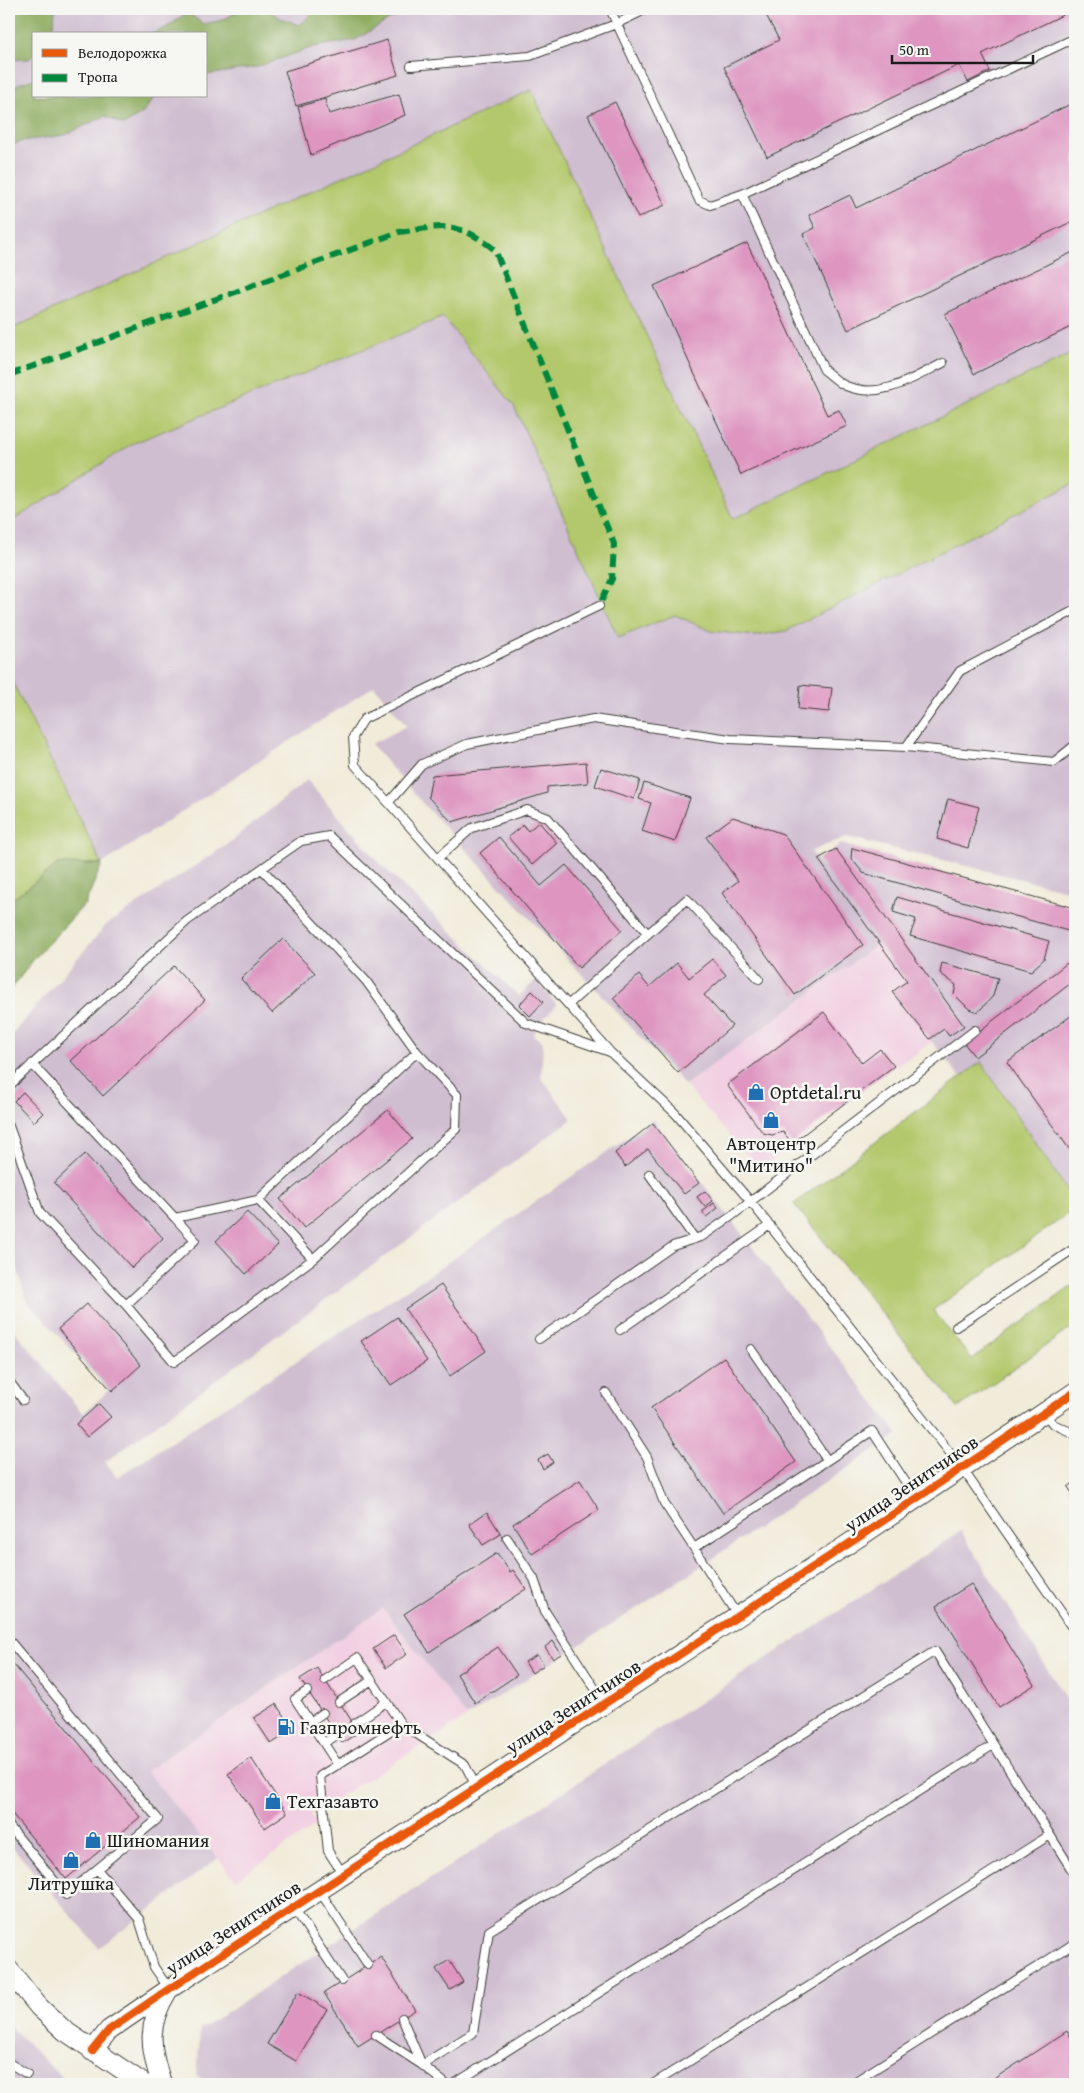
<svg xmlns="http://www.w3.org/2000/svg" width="1084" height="2093" font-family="'Gentium Book Plus',serif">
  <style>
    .built { fill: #f2cfe2 }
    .industrial { fill: #cfbdd0; fill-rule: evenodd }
    .green { fill: #b3c86c; stroke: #687244 }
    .forest { fill: #8eac60; stroke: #55643e }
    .building { fill: #de96c1 }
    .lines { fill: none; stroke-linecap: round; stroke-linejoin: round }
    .service-casing { stroke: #3c3b38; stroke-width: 10 }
    .tertiary-casing { stroke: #3c3b38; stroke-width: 21 }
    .service { stroke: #fff; stroke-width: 8 }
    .tertiary { stroke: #fff; stroke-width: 19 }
    .quiet { stroke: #00873e; stroke-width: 6; stroke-dasharray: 12 6; stroke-linecap: butt }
    .cycleway-casing { stroke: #f6f6f2; stroke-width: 11 }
    .cycleway { stroke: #e8590c; stroke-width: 8 }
    .labels { text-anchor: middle; stroke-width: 5; stroke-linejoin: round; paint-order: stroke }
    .poi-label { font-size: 19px; fill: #1c1c1c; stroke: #f6f6f2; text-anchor: start }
    .street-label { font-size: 19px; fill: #1c1c1c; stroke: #f6f6f2 }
  </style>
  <rect width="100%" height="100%" fill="#f6f6f2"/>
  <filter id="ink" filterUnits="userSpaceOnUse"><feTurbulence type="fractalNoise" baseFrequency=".02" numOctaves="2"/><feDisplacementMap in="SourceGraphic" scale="10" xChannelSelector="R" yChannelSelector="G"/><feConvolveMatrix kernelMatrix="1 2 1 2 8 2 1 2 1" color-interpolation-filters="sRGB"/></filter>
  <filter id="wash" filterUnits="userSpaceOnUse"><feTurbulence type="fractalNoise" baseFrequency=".0096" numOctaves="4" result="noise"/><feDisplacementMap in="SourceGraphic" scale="20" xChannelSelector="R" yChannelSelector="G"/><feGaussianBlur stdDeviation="1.12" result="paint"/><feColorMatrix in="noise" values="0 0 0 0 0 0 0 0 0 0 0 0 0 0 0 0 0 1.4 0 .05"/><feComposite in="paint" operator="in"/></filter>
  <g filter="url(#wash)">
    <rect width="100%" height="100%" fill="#f1ebd9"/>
    <path class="built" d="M 878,944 L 907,981 L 892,992 L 932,1041 L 918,1052 L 919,1053 L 894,1066 L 760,1170 L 685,1085 Z
      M 383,1608 L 467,1717 L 310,1815 L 317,1825 L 236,1880 L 145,1771 Z"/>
    <path class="industrial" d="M 9,9 L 1075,9 L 1075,352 L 733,519 L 530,91 L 9,330 ZM 34,34 L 206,34 L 206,96 L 34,96 Z
      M 443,317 L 514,406 L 618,638 L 675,615 L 711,631 L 786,631 L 1075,483 L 1075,892 L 847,837 L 811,851 L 830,878 L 818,859 L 841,844 L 1075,908 L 1075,1202 L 981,1062 L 960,1077 L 892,992 L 907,981 L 878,944 L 685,1085 L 423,804 L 371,744 L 407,726 L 374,686 L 102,864 L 9,675 L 9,523 L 134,443 Z
      M 307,780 L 380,864 L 519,996 L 536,980 L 557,1005 L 545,1017 L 533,1035 L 543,1042 L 541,1077 L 572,1119 L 105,1462 L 117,1477 L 440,1268 L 653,1120 L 898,1434 L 665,1590 L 467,1717 L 383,1608 L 146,1771 L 218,1858 L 99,1948 L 9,1843 L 9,1324 L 83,1414 L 109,1390 L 27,1301 L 9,1241 L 9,1038 L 106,925 L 225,846 Z
      M 961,1531 L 1075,1713 L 1075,2084 L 208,2084 L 197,2077 L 200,2030 Z
      M 9,2025 L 53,2069 L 70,2084 L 9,2084 Z"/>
    <path class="green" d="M 531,90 L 733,519 L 1075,352 L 1075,483 L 786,631 L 755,636 L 711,631 L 675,615 L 618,638 L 514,406 L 443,317 L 134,443 L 9,523 L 9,330 Z
      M 9,675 L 102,864 L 58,864 L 9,902 Z
      M 981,1062 L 1075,1202 L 1075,1209 L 933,1310 L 972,1359 L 1075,1284 L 1075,1325 L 958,1408 L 794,1204 Z"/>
    <path class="forest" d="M 9,9 L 55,9 L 53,34 L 34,34 L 34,55 L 29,59 L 9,60 Z
      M 241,9 L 267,9 L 280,18 L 300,25 L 316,9 L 431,9 L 413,10 L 392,18 L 355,40 L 313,47 L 257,67 L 206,75 L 206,34 L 152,34 L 171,25 L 187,12 L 203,24 L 223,20 Z
      M 34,79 L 34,96 L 155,96 L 143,113 L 124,125 L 105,116 L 65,135 L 22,141 L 9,147 L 9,92 L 18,84 Z
      M 58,864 L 102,864 L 85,904 L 34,959 L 9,992 L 9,902 Z"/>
    <g id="blocks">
      <path class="building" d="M 763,9 L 842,10 L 1075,9 L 982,54 L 990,71 L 968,82 L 959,65 L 767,157 L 724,67 L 779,40 Z
        M 387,40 L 398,75 L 296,106 L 285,71 Z
        M 399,94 L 405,115 L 311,155 L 298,107 L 325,99 L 329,114 Z
        M 615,102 L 665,205 L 638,218 L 588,115 Z
        M 1075,102 L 1075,220 L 848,330 L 803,234 L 815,228 L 809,215 L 850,195 L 856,208 Z
        M 747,243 L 827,415 L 839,410 L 847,426 L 741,475 L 654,286 Z
        M 1075,251 L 1075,325 L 974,374 L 945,314 Z
        M 800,685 L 832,688 L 829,712 L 798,709 Z
        M 586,762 L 588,783 L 547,787 L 547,793 L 452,822 L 428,797 L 432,775 Z
        M 601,768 L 640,780 L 634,799 L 595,786 Z
        M 644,783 L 690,798 L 675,842 L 642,831 L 651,803 L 639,799 Z
        M 948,799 L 979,807 L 968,848 L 937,839 Z
        M 733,817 L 783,834 L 863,945 L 795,995 L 722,893 L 738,881 L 706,837 Z
        M 539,822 L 557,843 L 532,865 L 508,837 L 523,825 L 528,831 Z
        M 499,837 L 541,886 L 566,865 L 622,930 L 579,968 L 480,853 Z
        M 852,848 L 1075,908 L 1075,933 L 863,873 L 851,858 Z
        M 836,849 L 964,1026 L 949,1036 L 944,1029 L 930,1039 L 892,992 L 907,981 L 818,859 Z
        M 897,897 L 1049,941 L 1044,959 L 1031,971 L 910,936 L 916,919 L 893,912 Z
        M 283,939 L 315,973 L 272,1013 L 241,979 Z
        M 1075,957 L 1075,980 L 975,1057 L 964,1043 Z
        M 712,959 L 726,975 L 704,995 L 732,1026 L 678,1073 L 613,998 L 639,975 L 649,987 L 677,963 L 689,978 Z
        M 942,963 L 998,978 L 993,996 L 978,1012 L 969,1009 L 954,994 L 956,985 L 940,973 Z
        M 174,966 L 205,1000 L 103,1096 L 71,1061 Z
        M 532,991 L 543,1002 L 530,1016 L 519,1005 Z
        M 824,1012 L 862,1063 L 880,1049 L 894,1066 L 792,1143 L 783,1132 L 772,1135 L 763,1133 L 727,1085 Z
        M 1075,1013 L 1075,1157 L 1007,1062 Z
        M 23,1092 L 43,1113 L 34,1122 L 14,1101 Z
        M 388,1110 L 412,1139 L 304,1228 L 280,1199 Z
        M 653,1123 L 699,1183 L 684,1194 L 648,1149 L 625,1167 L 615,1153 Z
        M 85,1154 L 163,1238 L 132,1268 L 54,1183 Z
        M 705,1191 L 713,1201 L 705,1207 L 697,1197 Z
        M 714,1203 L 718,1208 L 706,1217 L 702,1212 Z
        M 247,1212 L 278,1245 L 246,1274 L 216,1241 Z
        M 441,1285 L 486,1351 L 450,1376 L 405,1309 Z
        M 87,1304 L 141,1365 L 112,1391 L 58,1329 Z
        M 397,1317 L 427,1361 L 391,1385 L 361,1341 Z
        M 724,1357 L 796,1462 L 723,1513 L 651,1408 Z
        M 99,1404 L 111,1417 L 87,1437 L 76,1424 Z
        M 548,1454 L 553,1462 L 543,1469 L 538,1460 Z
        M 580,1480 L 599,1510 L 532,1554 L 513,1524 Z
        M 1075,1482 L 1075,1498 L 1068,1487 Z
        M 487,1512 L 501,1534 L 483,1545 L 469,1524 Z
        M 497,1553 L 510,1572 L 513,1570 L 526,1589 L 429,1652 L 404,1614 Z
        M 971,1584 L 1034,1685 L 999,1707 L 936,1606 Z
        M 394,1635 L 407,1654 L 386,1668 L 373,1649 Z
        M 553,1641 L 561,1654 L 553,1659 L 545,1647 Z
        M 498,1647 L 517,1675 L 475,1703 L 457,1674 Z
        M 537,1655 L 544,1665 L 532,1673 L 525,1662 Z
        M 9,1659 L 140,1817 L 66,1879 L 9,1810 Z
        M 317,1668 L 359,1732 L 342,1743 L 300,1679 Z
        M 276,1704 L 293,1730 L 271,1744 L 254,1718 Z
        M 251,1758 L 287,1813 L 265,1828 L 228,1774 Z
        M 381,1957 L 415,2010 L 358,2046 L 324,1993 Z
        M 449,1960 L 463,1982 L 450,1990 L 436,1969 Z
        M 298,1992 L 327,2009 L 296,2061 L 267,2044 Z
        M 1067,2031 L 1075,2044 L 1075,2084 L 986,2084 Z"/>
    </g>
  </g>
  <g filter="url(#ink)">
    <use href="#blocks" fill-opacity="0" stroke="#3c3b38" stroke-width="1"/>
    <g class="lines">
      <g class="service-casing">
        <path id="service" d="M 610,9 L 699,200 L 710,205 L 742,194 L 1075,38
          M 411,66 L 530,56 L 616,24 L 647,9
          M 742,194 L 824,370 C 831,375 838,383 846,386 C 881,400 913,378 943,363
          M 599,606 L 364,719 L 353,737 L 355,765 L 611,1053 L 675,1113 L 750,1201 L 962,1468 L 1075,1632
          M 906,747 L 1054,762 L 1075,745
          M 389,802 L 422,764 L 467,744 L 593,719 L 730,739 L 906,747 L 960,671 L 1075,610
          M 438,858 L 472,828 L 527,810 L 548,818 L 648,934
          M 569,1004 L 687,899 L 759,979
          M 32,1064 L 175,1218 L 258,1200 L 417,1052 L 366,981 L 262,869
          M 9,1086 L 187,921 L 301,841 L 329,836 L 526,1023 L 610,1052
          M 9,1126 L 40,1213 L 126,1305 L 174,1362 L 313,1259 L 456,1129 L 457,1095 L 417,1052
          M 649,1174 L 695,1239
          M 258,1200 L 313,1259
          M 126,1305 L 195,1240 L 175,1218
          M 956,1327 L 1075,1248
          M 620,1330 L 770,1225
          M 539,1339 L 673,1246 L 703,1236 L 729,1218 L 975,1030
          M 751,1349 L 827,1460
          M 9,1381 L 23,1400
          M 606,1393 L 647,1457 L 664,1503 L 694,1548
          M 1044,1413 L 1053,1424 L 1075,1434
          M 507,1538 L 534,1579 L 545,1611 L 605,1704
          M 737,1615 L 694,1548 L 872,1431 L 916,1498
          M 9,1640 L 158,1819 L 97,1869 L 139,1919 L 154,1967 L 169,1989
          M 325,1680 L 357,1658 L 401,1724
          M 307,1691 L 295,1699 L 338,1765
          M 339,1702 L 372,1680
          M 310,1722 L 323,1713
          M 354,1724 L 386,1702
          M 324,1743 L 337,1735
          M 9,1826 L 66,1895 L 97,1869
          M 343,1874 L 328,1851 L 320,1776 L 401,1724 L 465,1765 L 477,1788
          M 319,1890 L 368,1965
          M 294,1908 L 342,1981
          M 9,1994 L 20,1984
          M 402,2018 L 422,2065
          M 376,2035 L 422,2065 L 446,2084
          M 9,2063 L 27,2074
          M 422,2065 L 473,2033 L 489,1931 L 935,1651 L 1075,1875
          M 454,2084 L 993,1745
          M 653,2084 L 1050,1835
          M 851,2084 L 1075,1943"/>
      </g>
      <g class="tertiary-casing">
        <path id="tertiary" d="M 9,1970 L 39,2007 L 65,2031 L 144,2084
          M 92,2051 L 109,2030 L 169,1989 L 862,1535 L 1075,1392
          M 162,2084 C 149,2049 147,2024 167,1992"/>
      </g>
      <use href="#service" class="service"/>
      <use href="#tertiary" class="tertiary"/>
      <path class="quiet" d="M 9,375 L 399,232 C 444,226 457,220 495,250 L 614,544 L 612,579 L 599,606"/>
      <g class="cycleway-casing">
        <path id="cycleway" d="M 92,2051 L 109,2030 L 169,1989 L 862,1535 L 1075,1392"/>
      </g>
      <use href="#cycleway" class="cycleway"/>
    </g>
  </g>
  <defs>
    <g id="shop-bare" transform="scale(1.35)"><path d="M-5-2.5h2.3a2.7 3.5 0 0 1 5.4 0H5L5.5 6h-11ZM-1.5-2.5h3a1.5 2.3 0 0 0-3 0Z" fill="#1f6fb2" stroke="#f6f6f2" stroke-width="2.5" paint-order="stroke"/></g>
    <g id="fuel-bare" transform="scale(1.35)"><path d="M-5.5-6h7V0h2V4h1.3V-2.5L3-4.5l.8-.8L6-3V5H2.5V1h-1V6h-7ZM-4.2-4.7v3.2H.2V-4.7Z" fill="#1f6fb2" stroke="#f6f6f2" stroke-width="2.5" paint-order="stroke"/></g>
  </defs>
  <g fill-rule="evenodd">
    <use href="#shop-bare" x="756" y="1092"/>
    <use href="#shop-bare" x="771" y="1120"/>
    <use href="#fuel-bare" x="286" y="1727"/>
    <use href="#shop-bare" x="273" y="1801"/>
    <use href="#shop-bare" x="93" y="1840"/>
    <use href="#shop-bare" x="71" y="1860"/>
  </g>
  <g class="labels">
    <g class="poi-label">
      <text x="770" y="1099">Optdetal.ru</text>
      <text x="771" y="1150" text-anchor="middle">Автоцентр<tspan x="771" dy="22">"Митино"</tspan></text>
      <text x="300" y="1734">Газпромнефть</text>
      <text x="287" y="1808">Техгазавто</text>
      <text x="107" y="1847">Шиномания</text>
      <text x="71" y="1890" text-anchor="middle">Литрушка</text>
    </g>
    <g class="street-label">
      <text transform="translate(911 1483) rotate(-34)" y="7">улица Зенитчиков</text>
      <text transform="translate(573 1706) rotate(-33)" y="7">улица Зенитчиков</text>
      <text transform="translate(233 1927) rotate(-33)" y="7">улица Зенитчиков</text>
    </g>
  </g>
  <rect width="1084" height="2093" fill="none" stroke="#f6f6f2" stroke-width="30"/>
  <rect x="32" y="32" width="175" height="65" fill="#f6f6f2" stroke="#9f9f9c"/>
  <rect x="42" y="49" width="25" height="8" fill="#e8590c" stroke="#9f9f9c"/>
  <text x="78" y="58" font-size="15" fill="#1c1c1c">Велодорожка</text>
  <rect x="42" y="74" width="25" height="8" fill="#00873e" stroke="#9f9f9c"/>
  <text x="78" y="82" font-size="15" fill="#1c1c1c">Тропа</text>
  <path d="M892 55v8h141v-8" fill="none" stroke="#1c1c1c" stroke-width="2.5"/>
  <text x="899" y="55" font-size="15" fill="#1c1c1c" stroke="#f6f6f2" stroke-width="4" paint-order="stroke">50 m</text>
</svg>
